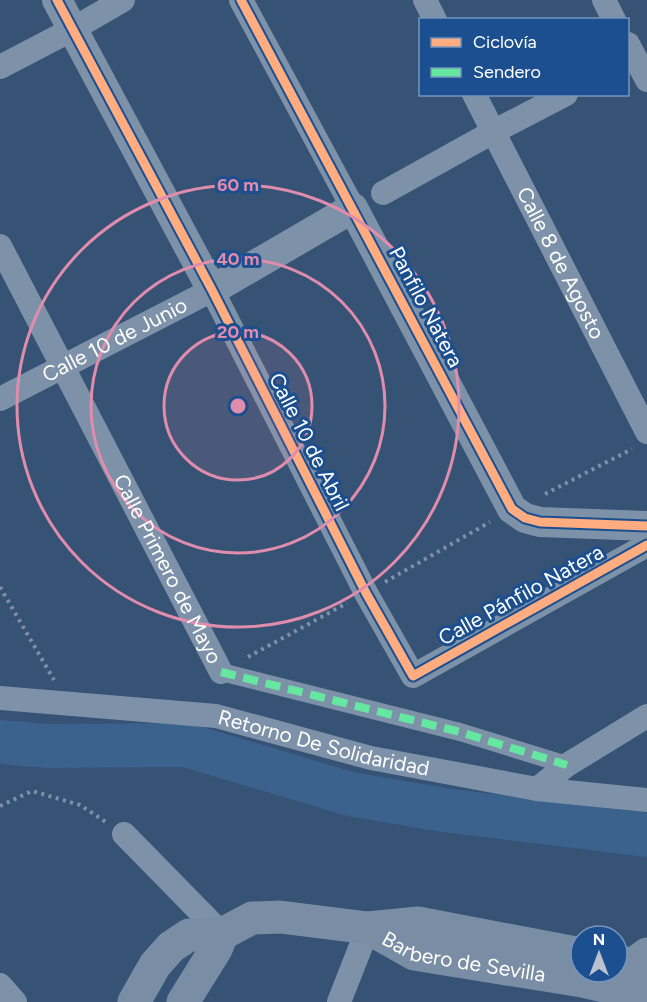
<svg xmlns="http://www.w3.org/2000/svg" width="647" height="1002" font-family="Figtree,sans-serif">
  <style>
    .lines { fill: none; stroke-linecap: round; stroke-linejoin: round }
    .river { stroke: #3b618d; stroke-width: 44 }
    .path { stroke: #7d92a8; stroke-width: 4; stroke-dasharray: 3 4.5; stroke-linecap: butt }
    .pedestrian { stroke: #7d92a8; stroke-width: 18 }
    .minor { stroke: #7d92a8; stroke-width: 24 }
    .tertiary { stroke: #7d92a8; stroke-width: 30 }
    .secondary { stroke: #798da4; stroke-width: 33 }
    .quiet { stroke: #66e7a1; stroke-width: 8; stroke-dasharray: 15 8; stroke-linecap: butt }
    .cycleway-casing { stroke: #1b4f8f; stroke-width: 13 }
    .cycleway { stroke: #ffac80; stroke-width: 9 }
    .ring { fill: none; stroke: #e08cad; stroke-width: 3 }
    .labels { text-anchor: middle; stroke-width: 6; stroke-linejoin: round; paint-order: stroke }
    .street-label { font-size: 21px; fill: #fff; stroke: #1b4f8f }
    .centre { fill: #e08cad; stroke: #1b4f8f; stroke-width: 3 }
    .ring-label { font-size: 18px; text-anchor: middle; font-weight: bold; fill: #e08cad; stroke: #1b4f8f; stroke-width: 6; stroke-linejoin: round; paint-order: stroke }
  </style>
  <rect width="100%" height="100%" fill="#365274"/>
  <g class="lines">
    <path class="river" d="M 0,742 L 47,746 L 186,745 L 350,794 L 444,810 L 647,835"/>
    <path class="path" d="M 545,494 L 632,449
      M 385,582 L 490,522
      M 0,587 L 54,680
      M 248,657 L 347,603
      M 0,806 L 32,791 L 80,805 L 106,822"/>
    <path class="pedestrian" d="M 221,672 L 460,732 L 567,765"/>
    <g class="minor">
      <path d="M 241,0 L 353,208"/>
      <path d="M 425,0 L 435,20"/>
      <path d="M 604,0 L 614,20"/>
      <path d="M 628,44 L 647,80"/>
      <path d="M 0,67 L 73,29 L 123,0"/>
      <path id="s1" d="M 474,94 L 647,432"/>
      <path d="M 383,193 L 493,132 L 566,94"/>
      <path id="s2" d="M 0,246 L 221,672"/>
      <path id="s3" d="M 0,399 L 212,290 L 366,593 L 413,676 L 647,545"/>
      <path id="s4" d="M 0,698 L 216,716 L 371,758 L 537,789 L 647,800"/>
      <path d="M 537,789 L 567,765 L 647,716"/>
      <path d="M 124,834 L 222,934"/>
      <path d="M 0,985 L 15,1002"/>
      <path d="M 339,1002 L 368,928"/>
    </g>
    <path class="tertiary" d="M 57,0 L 212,290 L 353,208 L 512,509 L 525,518 L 540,522 L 647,526"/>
    <g class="secondary">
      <path id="s5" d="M 368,928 L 414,954 L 582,981 L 634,993 L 647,983"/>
      <path d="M 617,961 L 632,965 L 647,954"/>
      <path d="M 134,1002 L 155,965 L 171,947 L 189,935 L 222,934 L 252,918 L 280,917 L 368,928 L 418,923 L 581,954"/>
      <path d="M 183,1002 L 216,949 L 222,934"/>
    </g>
    <path class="quiet" d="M 221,672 L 460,732 L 567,765"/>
    <g class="cycleway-casing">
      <path id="cycleway" d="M 57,0 L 212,290 L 366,593 L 413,676 L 647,545
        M 241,0 L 512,509 L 525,518 L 540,522 L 647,526"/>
    </g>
    <use href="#cycleway" class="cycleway"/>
  </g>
  <circle cx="238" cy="406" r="74" fill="#e08cad" fill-opacity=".12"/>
  <g class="ring">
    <circle cx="238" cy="406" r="74"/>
    <circle cx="238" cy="406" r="147"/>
    <circle cx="238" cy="406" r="221"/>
  </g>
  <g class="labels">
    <g class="street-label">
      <text dy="7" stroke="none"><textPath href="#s1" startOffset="190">Calle 8 de Agosto</textPath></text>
      <text transform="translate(426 307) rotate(62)" y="7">Panfilo Natera</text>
      <text dy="7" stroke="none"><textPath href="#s3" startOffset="129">Calle 10 de Junio</textPath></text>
      <text transform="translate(309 442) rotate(63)" y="7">Calle 10 de Abril</text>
      <text dy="7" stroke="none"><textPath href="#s2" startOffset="364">Calle Primero de Mayo</textPath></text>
      <text transform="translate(521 595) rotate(-29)" y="7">Calle Pánfilo Natera</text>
      <text dy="7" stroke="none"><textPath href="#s4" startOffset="328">Retorno De Solidaridad</textPath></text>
      <text dy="7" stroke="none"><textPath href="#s5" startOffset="102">Barbero de Sevilla</textPath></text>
    </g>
  </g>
  <circle cx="238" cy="406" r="9" class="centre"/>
  <g class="ring-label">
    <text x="238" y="191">60 m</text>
    <text x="238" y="265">40 m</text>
    <text x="238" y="338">20 m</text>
  </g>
  <rect x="419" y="18" width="210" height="78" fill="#1b4f8f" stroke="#7695bc" stroke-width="1.5"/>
  <rect x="431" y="38" width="30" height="9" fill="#ffac80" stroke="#7695bc" stroke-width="1.5"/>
  <text x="473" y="48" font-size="18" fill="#ffffff">Ciclovía</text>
  <rect x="431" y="68" width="30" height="9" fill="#66e7a1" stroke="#7695bc" stroke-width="1.5"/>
  <text x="473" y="78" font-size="18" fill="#ffffff">Sendero</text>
  <g transform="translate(599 954)"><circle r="28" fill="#1b4f8f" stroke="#7695bc" stroke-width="1.5"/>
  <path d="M0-4.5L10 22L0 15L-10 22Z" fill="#b9c2ce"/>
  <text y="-9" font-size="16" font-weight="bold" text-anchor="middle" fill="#ffffff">N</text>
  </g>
</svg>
